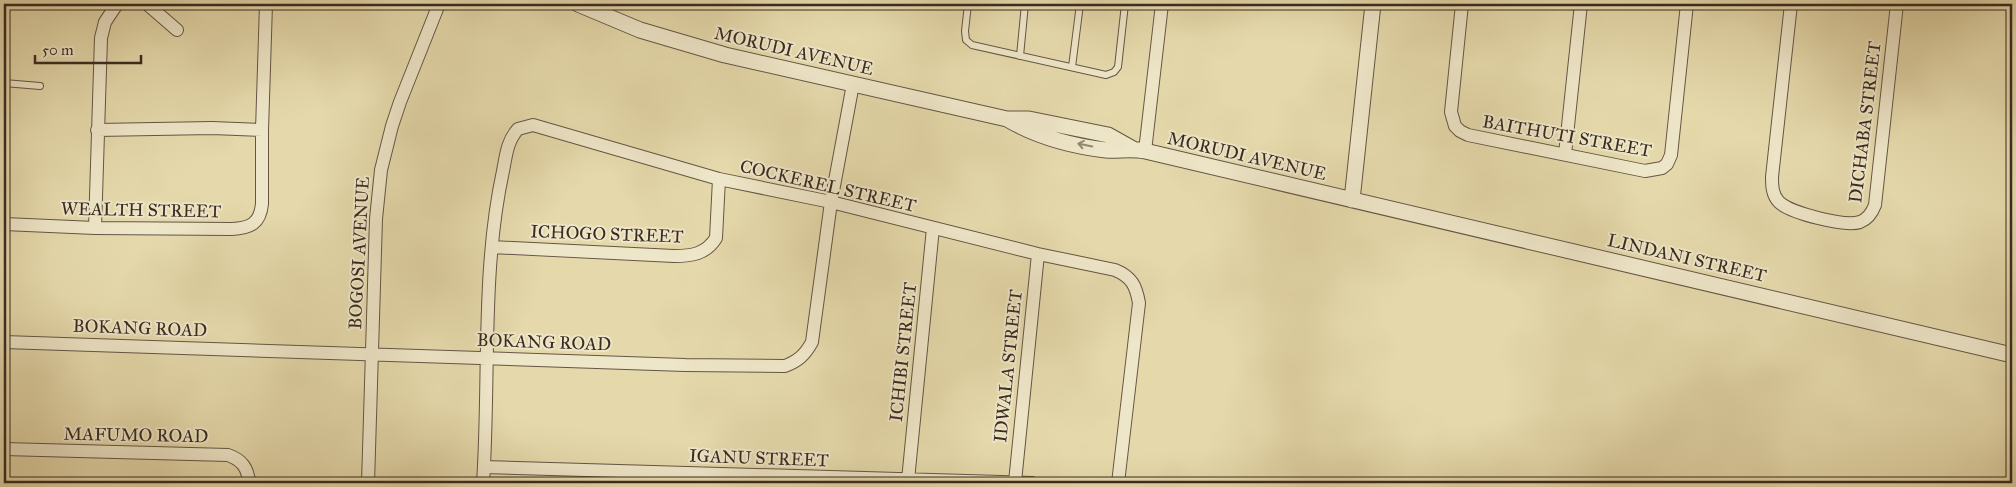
<svg xmlns="http://www.w3.org/2000/svg" width="2016" height="487" font-family="'IM FELL Great Primer',serif">
  <style>
    .building { fill: #928569; stroke: #665d4a }
    .lines { fill: none; stroke-linecap: round; stroke-linejoin: round }
    .service-casing { stroke: #645644; stroke-width: 8 }
    .minor-casing { stroke: #645644; stroke-width: 14 }
    .tertiary-casing { stroke: #645644; stroke-width: 17 }
    .service { stroke: #eee6c8; stroke-width: 6 }
    .minor { stroke: #eee6c8; stroke-width: 12 }
    .tertiary { stroke: #eee6c8; stroke-width: 15 }
    .oneway { stroke: #948875 }
    .labels { text-anchor: middle; stroke-width: 4; stroke-linejoin: round; paint-order: stroke }
    .street-label { font-size: 18px; fill: #392b22; stroke: #eee6c8 }
  </style>
  <rect width="100%" height="100%" fill="#e5d9ab"/>
  <filter id="stains"><feTurbulence type="fractalNoise" baseFrequency=".004" numOctaves="4"/><feColorMatrix values="0 0 0 0 .2 0 0 0 0 .09 0 0 0 0 .02 0 0 0 .5 -.17"/></filter>
  <radialGradient id="worn" r=".72"><stop offset=".6" stop-color="#630" stop-opacity="0"/><stop offset="1" stop-color="#630" stop-opacity=".3"/></radialGradient>
  <path class="building" d="M 590,476 L 616,476 L 616,483 L 590,483 Z
    M 661,478 L 679,478 L 680,483 L 698,483 L 661,483 Z
    M 515,479 L 531,479 L 531,483 L 515,483 Z
    M 810,482 L 884,483 L 810,483 Z"/>
  <g class="lines">
    <g class="service-casing">
      <path id="service" d="M 968,4 L 965,31 L 966,40 L 972,45 L 1106,75 L 1114,72 L 1118,67 L 1125,4
        M 1020,56 L 1025,4
        M 1072,67 L 1080,4
        M 4,83 L 40,86"/>
    </g>
    <g class="minor-casing">
      <path id="minor" d="M 147,4 L 177,30
        M 1462,4 L 1451,112 L 1455,126 L 1460,131 L 1468,135 L 1645,171 L 1662,168 L 1667,164 L 1671,155 L 1687,4
        M 1791,4 L 1772,177 C 1772,185 1772,195 1779,202 C 1790,213 1845,227 1860,222 C 1868,219 1872,213 1875,205 L 1897,4
        M 97,130 L 212,128 L 262,130
        M 1145,151 L 1162,4
        M 1565,154 L 1581,4
        M 4,224 L 95,228 L 232,229 C 251,228 260,223 262,204 L 262,130 L 266,4
        M 95,228 L 101,38 L 105,22 L 117,4
        M 492,247 L 674,256 C 692,256 706,254 716,238 L 719,179
        M 4,342 L 685,365 L 785,366 C 798,361 805,355 812,342 L 831,202 L 853,84
        M 4,449 L 228,455 C 242,460 248,468 249,483
        M 484,467 L 1032,483
        M 908,480 L 933,228
        M 1015,482 L 1038,254
        M 368,483 L 376,219 L 381,170 L 392,126 L 400,102 L 439,4
        M 483,483 C 490,380 481,272 503,171 C 506,156 507,141 518,129 L 533,125 L 719,179 L 831,202 L 1038,254 L 1115,270 C 1132,277 1136,286 1139,303 L 1118,483"/>
    </g>
    <g class="tertiary-casing">
      <path id="tertiary" d="M 578,4 L 640,30 L 725,55 L 1007,119 L 1029,119 L 1108,135 L 1133,149
        M 1007,119 C 1036,136 1072,146 1106,150 C 1119,151 1131,148 1145,151 L 2012,355
        M 1352,200 L 1373,4"/>
    </g>
    <use href="#service" class="service"/>
    <use href="#minor" class="minor"/>
    <use href="#tertiary" class="tertiary"/>
  </g>
  <defs><path id="oneway-shaft" d="M-6 0H5M1.5-3L5.5 0L1.5 3" fill="none" stroke-width="1.6" stroke-linecap="round" stroke-linejoin="round" transform="scale(1.25)"/></defs>
  <use class="oneway" href="#oneway-shaft" transform="translate(1085 145) rotate(-168)"/>
  <g class="labels">
    <g class="street-label">
      <text transform="translate(794 51) rotate(13)" y="6">MORUDI AVENUE</text>
      <text transform="translate(1865 122) rotate(-83)" y="6">DICHABA STREET</text>
      <text transform="translate(1567 136) rotate(10)" y="6">BAITHUTI STREET</text>
      <text transform="translate(1247 156) rotate(13)" y="6">MORUDI AVENUE</text>
      <text transform="translate(828 186) rotate(13)" y="6">COCKEREL STREET</text>
      <text transform="translate(141 210) rotate(1)" y="6">WEALTH STREET</text>
      <text transform="translate(607 234) rotate(2)" y="6">ICHOGO STREET</text>
      <text transform="translate(359 253) rotate(-87)" y="6">BOGOSI AVENUE</text>
      <text transform="translate(1687 258) rotate(13)" y="6">LINDANI STREET</text>
      <text transform="translate(140 328) rotate(2)" y="6">BOKANG ROAD</text>
      <text transform="translate(544 342) rotate(2)" y="6">BOKANG ROAD</text>
      <text transform="translate(903 352) rotate(-84)" y="6">ICHIBI STREET</text>
      <text transform="translate(1008 366) rotate(-84)" y="6">IDWALA STREET</text>
      <text transform="translate(136 435) rotate(1)" y="6">MAFUMO ROAD</text>
      <text transform="translate(759 458) rotate(2)" y="6">IGANU STREET</text>
    </g>
  </g>
  <rect width="2016" height="487" fill="none" stroke="#e5d9ab" stroke-width="20"/>
  <rect x="5" y="5" width="2006" height="477" fill="none" stroke="#392b22" stroke-width="2.5"/>
  <rect x="10" y="10" width="1996" height="467" fill="none" stroke="#392b22"/>
  <path d="M35 55v8h106v-8" fill="none" stroke="#392b22" stroke-width="2.5"/>
  <text x="42" y="55" font-size="15" fill="#392b22" stroke="#eee6c8" stroke-width="4" paint-order="stroke">50 m</text>
  <rect width="100%" height="100%" filter="url(#stains)"/>
  <rect width="100%" height="100%" fill="url(#worn)"/>
</svg>
